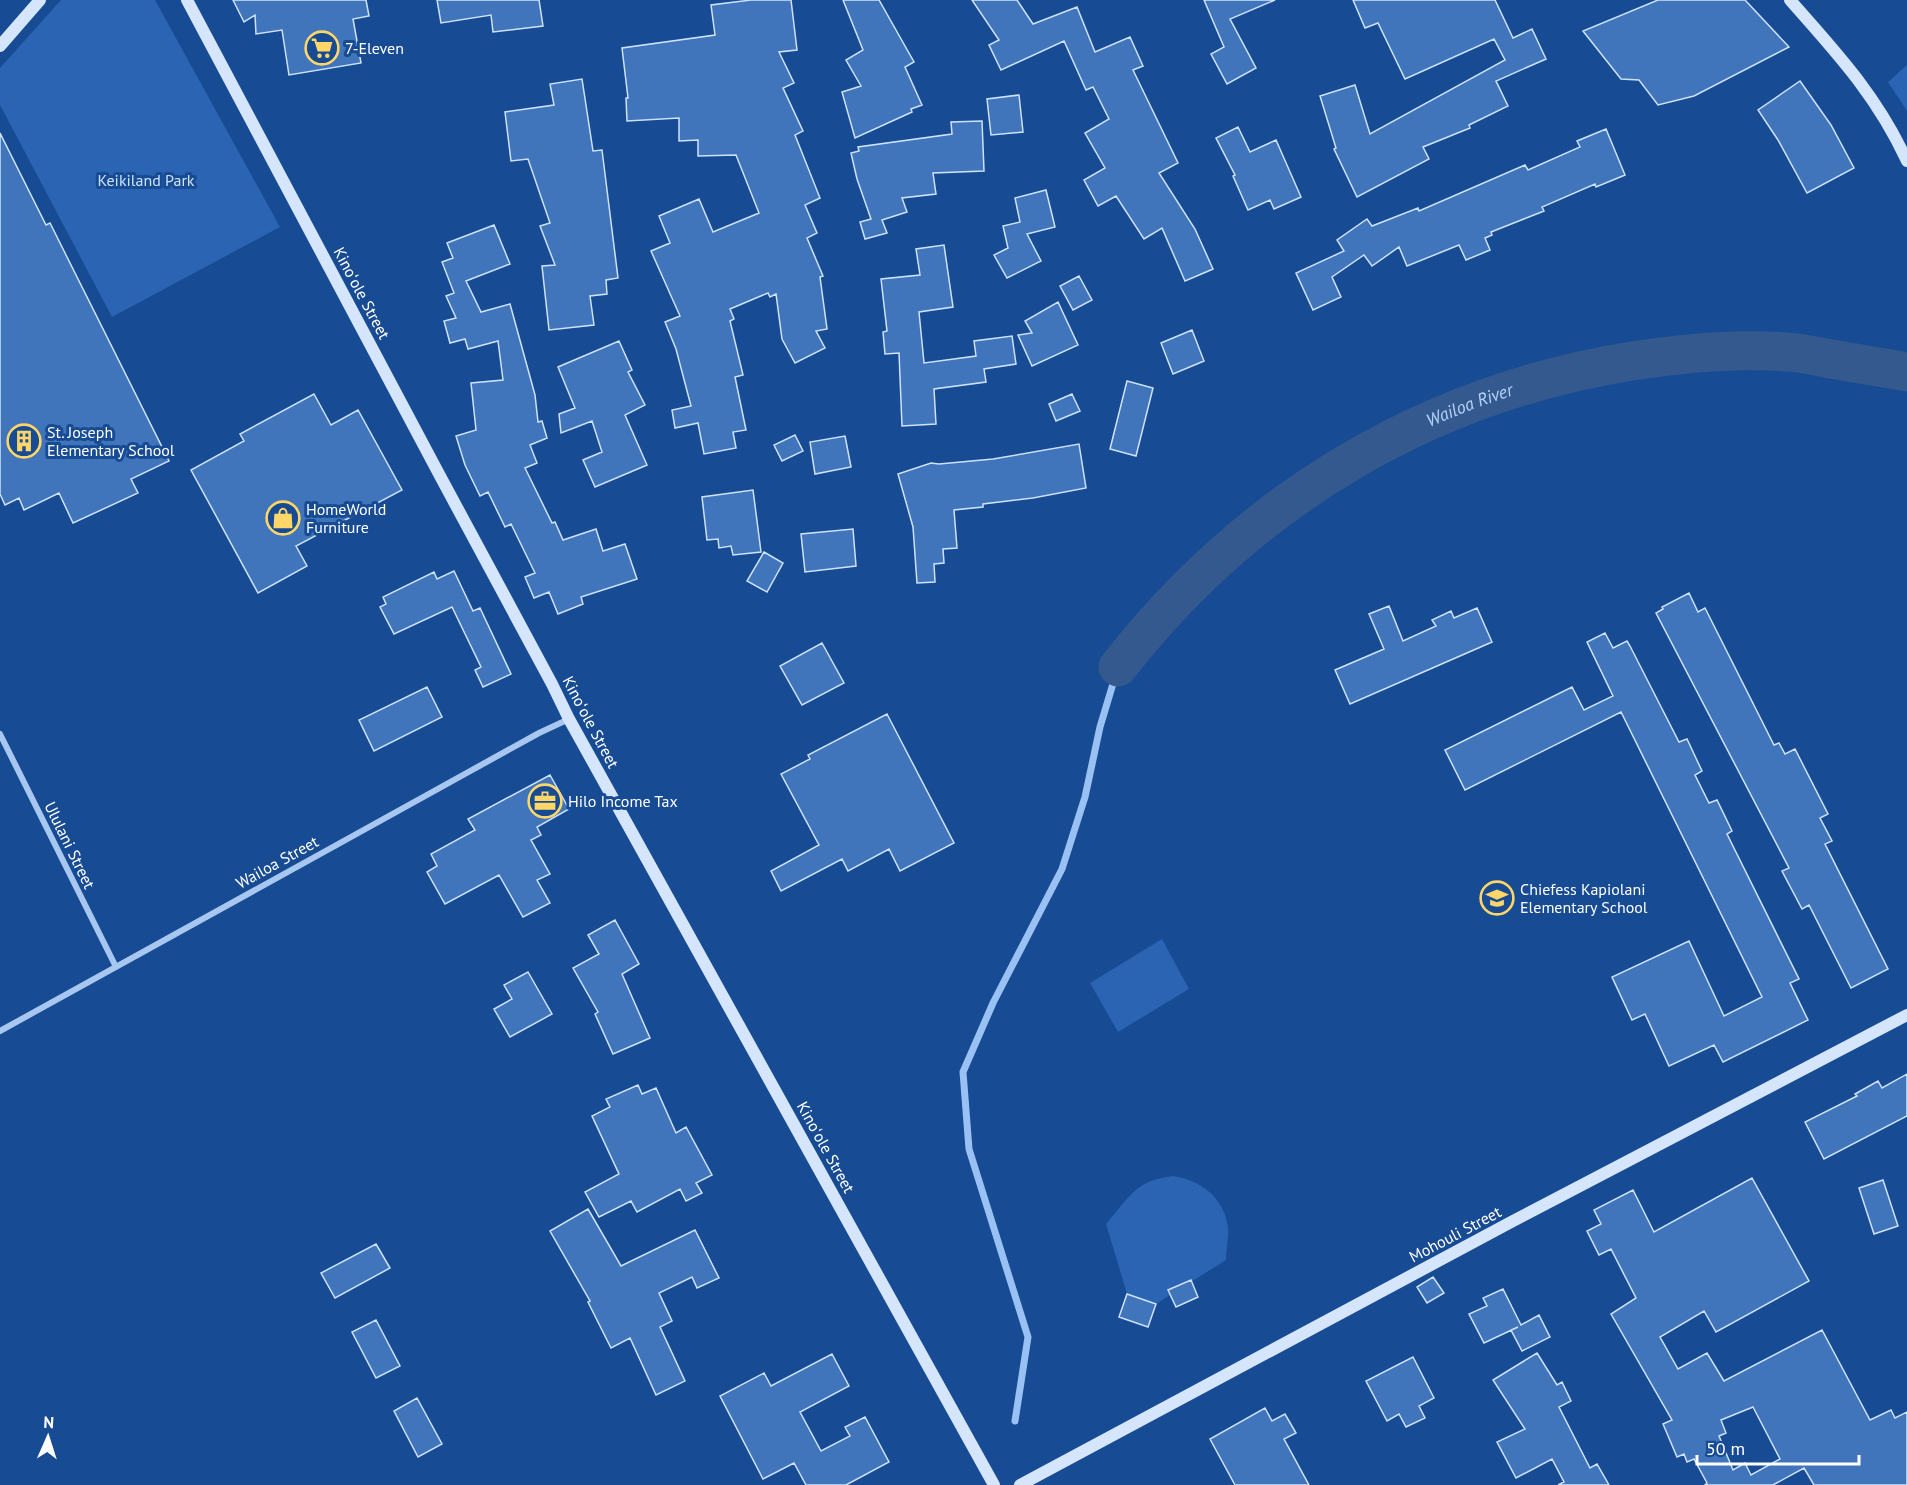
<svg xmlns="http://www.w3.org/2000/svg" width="1907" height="1485" font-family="'PT Sans',sans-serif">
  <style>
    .green { fill: #2a64b2 }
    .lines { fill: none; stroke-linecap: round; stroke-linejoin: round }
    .stream { stroke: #9ac1f3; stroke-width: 7 }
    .river { stroke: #33598e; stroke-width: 39 }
    .building { fill: #4074bb; stroke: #cee2fb; stroke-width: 1.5; fill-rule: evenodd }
    .street { stroke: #a7c7f0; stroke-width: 6 }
    .secondary { stroke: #d5e5fb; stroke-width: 12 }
    .labels { text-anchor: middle; stroke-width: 6; stroke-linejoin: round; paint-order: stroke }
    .poi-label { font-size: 16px; fill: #fff; stroke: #174b93; text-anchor: start }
    .park-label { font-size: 16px; fill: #cee2fb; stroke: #174b93 }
    .street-label { font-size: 16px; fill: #fff; stroke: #174b93 }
    .water-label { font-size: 18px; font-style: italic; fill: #b4d1f7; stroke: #174b93 }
  </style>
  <rect width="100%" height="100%" fill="#174b93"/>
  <path class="green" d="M 61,0 L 155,0 L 280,227 L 112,317 L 0,105 L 0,68 Z
    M 1907,65 L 1907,111 L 1888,82 Z
    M 1162,939 L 1189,989 L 1118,1032 L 1090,983 Z
    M 1173,1176 C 1200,1180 1224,1197 1228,1227 C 1229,1238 1226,1249 1226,1260 L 1156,1304 L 1127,1294 L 1106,1224 C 1129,1198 1135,1180 1173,1176 Z"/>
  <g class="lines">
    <path class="stream" d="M 1015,1421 L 1028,1337 L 969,1149 L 963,1072 L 993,1003 L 1062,869 L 1085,797 L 1100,727 L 1118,667"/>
    <path class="river" id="s1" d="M 1118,667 C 1247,502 1424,394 1632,361 C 1682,353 1735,348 1786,352 C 1799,352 1813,356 1826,358 C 1853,363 1880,367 1907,372"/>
  </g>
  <path class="building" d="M 233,0 L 366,0 L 369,16 L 353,19 L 361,63 L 289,75 L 282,30 L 256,34 L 255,15 L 244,22 Z
    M 437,0 L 539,0 L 543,26 L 493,32 L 491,15 L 441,23 Z
    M 751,0 L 791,0 L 797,50 L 779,52 L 794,83 L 783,88 L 803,131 L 795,135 L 820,198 L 805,205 L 817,233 L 807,238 L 823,276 L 820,277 L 827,329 L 816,331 L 825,348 L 795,363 L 782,339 L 776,294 L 770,297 L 768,293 L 730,309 L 734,319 L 730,321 L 743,375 L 735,377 L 746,430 L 733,432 L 736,448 L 704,454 L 698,423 L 675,428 L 672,410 L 691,406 L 676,349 L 665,322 L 680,316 L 651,251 L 670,243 L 659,216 L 699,199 L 713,232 L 759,213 L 736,155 L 698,156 L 698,140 L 679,141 L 679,118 L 627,121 L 626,98 L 628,98 L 622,48 L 715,35 L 711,5 Z
    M 843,0 L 879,0 L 914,62 L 905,67 L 922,105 L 911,109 L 912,112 L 855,138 L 842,92 L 861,86 L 846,60 L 863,50 Z
    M 972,0 L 1017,0 L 1033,24 L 1077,7 L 1095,52 L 1130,37 L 1143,66 L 1133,70 L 1178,163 L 1159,173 L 1195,229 L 1213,269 L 1185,281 L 1162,228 L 1144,239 L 1116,196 L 1098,206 L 1084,180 L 1105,168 L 1085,133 L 1109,119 L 1093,87 L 1086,90 L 1064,41 L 1001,70 L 989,45 L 999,40 Z
    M 1204,0 L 1275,0 L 1230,19 L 1256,68 L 1227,84 L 1211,54 L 1224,47 Z
    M 1353,0 L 1495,0 L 1513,38 L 1532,29 L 1546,59 L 1496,81 L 1508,106 L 1469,125 L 1470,128 L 1423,147 L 1429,159 L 1357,197 L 1334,149 L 1336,148 L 1320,96 L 1355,85 L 1370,134 L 1505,60 L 1494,39 L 1405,79 L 1378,23 L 1365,28 Z
    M 1658,0 L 1745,0 L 1789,47 L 1694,96 L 1658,105 L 1639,80 L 1621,79 L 1583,31 Z
    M 582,79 L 593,151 L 602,150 L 618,278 L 606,280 L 607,294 L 590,296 L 594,325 L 549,330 L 542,266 L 555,265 L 540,226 L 550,223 L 528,159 L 511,161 L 505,112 L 554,105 L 550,84 Z
    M 1800,81 L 1831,125 L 1854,168 L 1807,193 L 1778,140 L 1758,110 Z
    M 1019,95 L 1023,132 L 991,135 L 987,99 Z
    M 982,121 L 984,171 L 933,173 L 936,194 L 902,198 L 907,212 L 882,220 L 887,233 L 865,239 L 860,222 L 871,219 L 857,179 L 851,153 L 859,151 L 858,147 L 952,134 L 951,122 Z
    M 1238,127 L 1250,152 L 1276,140 L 1301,197 L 1274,209 L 1270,200 L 1248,210 L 1233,176 L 1235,175 L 1216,138 Z
    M 1606,129 L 1625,175 L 1596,187 L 1595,184 L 1542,207 L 1544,211 L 1491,232 L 1492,235 L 1485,238 L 1490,250 L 1466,260 L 1459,245 L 1407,266 L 1399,247 L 1372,266 L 1364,255 L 1332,277 L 1341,297 L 1313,310 L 1296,273 L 1344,251 L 1337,240 L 1367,219 L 1372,226 L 1418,208 L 1419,211 L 1525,165 L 1528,170 L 1580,147 L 1577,141 Z
    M 0,133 L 46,225 L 50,223 L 169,461 L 131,479 L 138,493 L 73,523 L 59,493 L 24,510 L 19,498 L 5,505 L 0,494 Z
    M 1046,190 L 1055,227 L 1027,234 L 1041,261 L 1007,278 L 994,255 L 1008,248 L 1003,226 L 1020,222 L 1015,198 Z
    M 494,225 L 510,264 L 466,281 L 481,312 L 510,304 L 535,395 L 538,422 L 542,421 L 547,438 L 530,445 L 537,463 L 525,468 L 552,523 L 555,522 L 563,540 L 596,529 L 603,551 L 625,544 L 637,579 L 581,597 L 583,604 L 558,614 L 549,592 L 534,598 L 525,577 L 535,573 L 511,524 L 505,527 L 488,492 L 480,496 L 465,465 L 456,436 L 476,430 L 471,383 L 503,380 L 498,341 L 468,349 L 465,339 L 450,343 L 444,321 L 456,318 L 446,296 L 454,293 L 442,262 L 453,258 L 447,243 Z
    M 944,245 L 953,307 L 919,312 L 924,363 L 976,356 L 974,341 L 1012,336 L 1016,364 L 984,369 L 986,382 L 934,389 L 936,424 L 902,426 L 899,353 L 885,354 L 883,332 L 887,331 L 881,279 L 920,275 L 916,249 Z
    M 1079,276 L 1092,300 L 1073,310 L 1060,286 Z
    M 1058,302 L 1078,345 L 1032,366 L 1018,335 L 1032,333 L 1025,321 Z
    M 1192,330 L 1204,361 L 1173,374 L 1161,343 Z
    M 619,341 L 632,370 L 628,372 L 645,405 L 625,415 L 647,465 L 595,487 L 583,460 L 602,452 L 592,421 L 561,433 L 559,414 L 575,408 L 558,367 Z
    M 1127,381 L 1153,388 L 1136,456 L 1110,449 Z
    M 314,394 L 331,425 L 358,410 L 402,490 L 296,546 L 307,566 L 258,593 L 191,470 L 244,441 L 240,434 Z
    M 1072,394 L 1080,411 L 1056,421 L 1049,404 Z
    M 795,435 L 803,451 L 782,461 L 774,445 Z
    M 845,436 L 851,467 L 815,474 L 810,442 Z
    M 1079,444 L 1086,488 L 1033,498 L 983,504 L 983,507 L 954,510 L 957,548 L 943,549 L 944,563 L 934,564 L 935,582 L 917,583 L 913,527 L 898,474 L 931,463 L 939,464 L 993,459 Z
    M 753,490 L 761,552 L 733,555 L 731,546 L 719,548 L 718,539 L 707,540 L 702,497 Z
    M 853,529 L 856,566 L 805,572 L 801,534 Z
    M 764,552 L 783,563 L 767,592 L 747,581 Z
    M 454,571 L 473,611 L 480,608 L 511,674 L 483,687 L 475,670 L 481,667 L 452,607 L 394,634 L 380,607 L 386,604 L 383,597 L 434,572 L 437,579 Z
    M 1689,593 L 1698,612 L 1705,608 L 1774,745 L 1779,743 L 1785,754 L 1795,749 L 1828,814 L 1820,818 L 1832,841 L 1825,844 L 1888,969 L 1851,988 L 1809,905 L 1802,909 L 1782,871 L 1789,868 L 1656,613 L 1663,609 L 1662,607 Z
    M 1389,606 L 1403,641 L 1436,626 L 1432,620 L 1451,611 L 1454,618 L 1477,608 L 1492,642 L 1350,704 L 1335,670 L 1384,649 L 1369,614 Z
    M 1605,633 L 1613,648 L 1627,641 L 1630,646 L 1679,742 L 1687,739 L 1702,771 L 1695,775 L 1709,803 L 1717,800 L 1732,831 L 1727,834 L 1799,979 L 1790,983 L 1808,1020 L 1723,1062 L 1714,1045 L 1669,1066 L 1645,1014 L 1632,1020 L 1612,977 L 1689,941 L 1724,1016 L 1762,997 L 1621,712 L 1465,790 L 1445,750 L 1572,687 L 1584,710 L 1613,696 L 1587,642 Z
    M 822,643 L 844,683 L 802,705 L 780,666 Z
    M 427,687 L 442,717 L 374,751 L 359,720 Z
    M 887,714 L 954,843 L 900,871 L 889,849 L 848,871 L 842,859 L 781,891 L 771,871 L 819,845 L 781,774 L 810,759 L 808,755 Z
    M 550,775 L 569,809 L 537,827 L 541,835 L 531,840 L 550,874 L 537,880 L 550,903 L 523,917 L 499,875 L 445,904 L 427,872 L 437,866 L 431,854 L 475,830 L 468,819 Z
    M 615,920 L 639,964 L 622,974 L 650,1038 L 613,1054 L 595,1014 L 598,1012 L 573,968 L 599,954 L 588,935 Z
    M 528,972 L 552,1014 L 510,1037 L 494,1009 L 512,999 L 504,985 Z
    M 1907,1074 L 1907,1116 L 1824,1159 L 1805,1122 L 1857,1096 L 1855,1094 L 1878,1081 L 1882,1088 Z
    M 638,1085 L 642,1094 L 656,1088 L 676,1133 L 686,1127 L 712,1175 L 696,1183 L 702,1193 L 686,1201 L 680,1189 L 637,1212 L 631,1201 L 599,1217 L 585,1192 L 619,1174 L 592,1116 L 610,1107 L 606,1099 Z
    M 1752,1178 L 1809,1281 L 1716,1332 L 1704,1311 L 1660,1337 L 1678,1369 L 1707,1353 L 1724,1381 L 1822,1330 L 1870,1420 L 1891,1410 L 1895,1418 L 1907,1412 L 1907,1485 L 1814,1485 L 1804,1468 L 1773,1485 L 1705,1485 L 1707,1483 L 1694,1459 L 1687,1462 L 1684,1454 L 1677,1457 L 1663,1424 L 1672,1420 L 1611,1314 L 1636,1298 L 1611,1249 L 1599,1255 L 1587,1231 L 1601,1224 L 1594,1210 L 1633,1190 L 1654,1232 ZM 1753,1407 L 1780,1459 L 1751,1475 L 1745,1463 L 1733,1470 L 1719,1436 L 1726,1433 L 1721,1420 Z
    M 1883,1180 L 1898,1226 L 1874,1234 L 1859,1188 Z
    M 588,1209 L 621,1266 L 695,1230 L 719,1278 L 697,1288 L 692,1277 L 659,1293 L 672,1321 L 660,1327 L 685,1381 L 656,1395 L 630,1338 L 611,1348 L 588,1302 L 590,1301 L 550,1231 Z
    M 376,1244 L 390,1268 L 335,1298 L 321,1273 Z
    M 1433,1277 L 1444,1293 L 1427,1303 L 1417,1287 Z
    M 1191,1280 L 1198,1297 L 1176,1307 L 1168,1290 Z
    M 1503,1289 L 1521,1325 L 1539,1315 L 1550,1337 L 1522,1351 L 1511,1330 L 1518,1327 L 1484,1343 L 1469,1314 L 1487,1306 L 1483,1298 Z
    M 1127,1294 L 1156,1304 L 1148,1327 L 1119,1317 Z
    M 376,1320 L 400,1366 L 376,1378 L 352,1332 Z
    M 1537,1353 L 1557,1385 L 1562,1382 L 1571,1401 L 1559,1407 L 1590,1468 L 1597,1464 L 1609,1485 L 1558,1485 L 1564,1482 L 1552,1459 L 1516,1478 L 1497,1442 L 1525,1429 L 1493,1380 Z
    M 832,1354 L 849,1386 L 800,1412 L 821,1451 L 850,1436 L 845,1427 L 865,1417 L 889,1462 L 846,1485 L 806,1485 L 794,1463 L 763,1479 L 720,1396 L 764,1373 L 771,1386 Z
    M 1413,1357 L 1434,1398 L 1419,1406 L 1425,1418 L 1406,1427 L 1399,1414 L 1387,1421 L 1366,1381 Z
    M 417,1398 L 442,1444 L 418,1457 L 394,1411 Z
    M 1265,1408 L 1272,1421 L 1285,1414 L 1296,1433 L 1284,1439 L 1309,1485 L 1235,1485 L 1210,1439 Z"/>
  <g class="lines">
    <path class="street" d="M 0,734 L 116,967
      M 0,1031 L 539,733 L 569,719"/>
    <path class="secondary" d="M 187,0 L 439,474 L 552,684 L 569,719 L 994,1485
      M 1790,0 C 1837,53 1877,96 1907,161
      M 0,46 L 40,0
      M 1020,1485 L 1513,1221 L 1907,1015"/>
  </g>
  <defs>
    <g id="supermarket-ring" transform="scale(1.725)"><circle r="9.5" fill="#174b93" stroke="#ffd667" stroke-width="1.5"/><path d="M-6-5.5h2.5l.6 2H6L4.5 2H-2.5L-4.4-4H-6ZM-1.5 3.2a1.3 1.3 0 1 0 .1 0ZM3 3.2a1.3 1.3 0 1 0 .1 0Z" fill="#ffd667"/></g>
    <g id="building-ring" transform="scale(1.725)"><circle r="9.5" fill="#174b93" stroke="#ffd667" stroke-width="1.5"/><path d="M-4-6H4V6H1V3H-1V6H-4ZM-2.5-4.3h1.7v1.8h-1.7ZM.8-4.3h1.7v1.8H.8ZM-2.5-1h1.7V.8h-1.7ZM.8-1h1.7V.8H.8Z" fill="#ffd667"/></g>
    <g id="shop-ring" transform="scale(1.725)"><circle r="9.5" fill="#174b93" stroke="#ffd667" stroke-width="1.5"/><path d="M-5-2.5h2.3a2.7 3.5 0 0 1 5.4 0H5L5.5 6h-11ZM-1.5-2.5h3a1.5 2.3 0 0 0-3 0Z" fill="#ffd667"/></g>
    <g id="office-ring" transform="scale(1.725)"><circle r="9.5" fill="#174b93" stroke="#ffd667" stroke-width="1.5"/><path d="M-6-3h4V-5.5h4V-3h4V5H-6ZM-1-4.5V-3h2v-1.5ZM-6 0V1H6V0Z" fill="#ffd667"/></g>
    <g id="school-ring" transform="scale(1.725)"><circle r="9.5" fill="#174b93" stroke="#ffd667" stroke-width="1.5"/><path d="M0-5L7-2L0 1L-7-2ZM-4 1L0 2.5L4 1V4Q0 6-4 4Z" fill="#ffd667"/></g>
  </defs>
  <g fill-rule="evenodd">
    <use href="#supermarket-ring" x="322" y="48"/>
    <use href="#building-ring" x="24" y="441"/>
    <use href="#shop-ring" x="283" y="518"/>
    <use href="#office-ring" x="545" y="801"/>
    <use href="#school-ring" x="1497" y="898"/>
  </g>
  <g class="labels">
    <g class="poi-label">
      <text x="345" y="54">7-Eleven</text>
      <text x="47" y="438">St. Joseph<tspan x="47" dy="18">Elementary School</tspan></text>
      <text x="306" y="515">HomeWorld<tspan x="306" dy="18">Furniture</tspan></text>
      <text x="568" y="807">Hilo Income Tax</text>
      <text x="1520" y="895">Chiefess Kapiolani<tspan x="1520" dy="18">Elementary School</tspan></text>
    </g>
    <g class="park-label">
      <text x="146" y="186">Keikiland Park</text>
    </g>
    <g class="street-label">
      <text transform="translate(362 293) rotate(62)" y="6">Kinoʻole Street</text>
      <text transform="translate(591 722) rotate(62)" y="6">Kinoʻole Street</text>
      <text transform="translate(70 845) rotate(64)" y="6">Ululani Street</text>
      <text transform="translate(277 862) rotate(-29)" y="6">Wailoa Street</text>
      <text transform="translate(826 1147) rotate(61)" y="6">Kinoʻole Street</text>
      <text transform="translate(1455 1234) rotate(-28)" y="6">Mohouli Street</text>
    </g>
    <g class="water-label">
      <text dy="6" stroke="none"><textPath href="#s1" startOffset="444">Wailoa River</textPath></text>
    </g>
  </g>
  <g transform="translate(48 1437) rotate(3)" stroke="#174b93" stroke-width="4.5" paint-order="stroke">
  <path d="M0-4.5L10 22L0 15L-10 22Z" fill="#ffffff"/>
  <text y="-9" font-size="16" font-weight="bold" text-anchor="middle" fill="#ffffff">N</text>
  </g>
  <path d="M1697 1455v9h162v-9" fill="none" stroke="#ffffff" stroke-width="3"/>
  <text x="1706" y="1455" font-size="18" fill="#ffffff" stroke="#174b93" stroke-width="4.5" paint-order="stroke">50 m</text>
</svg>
